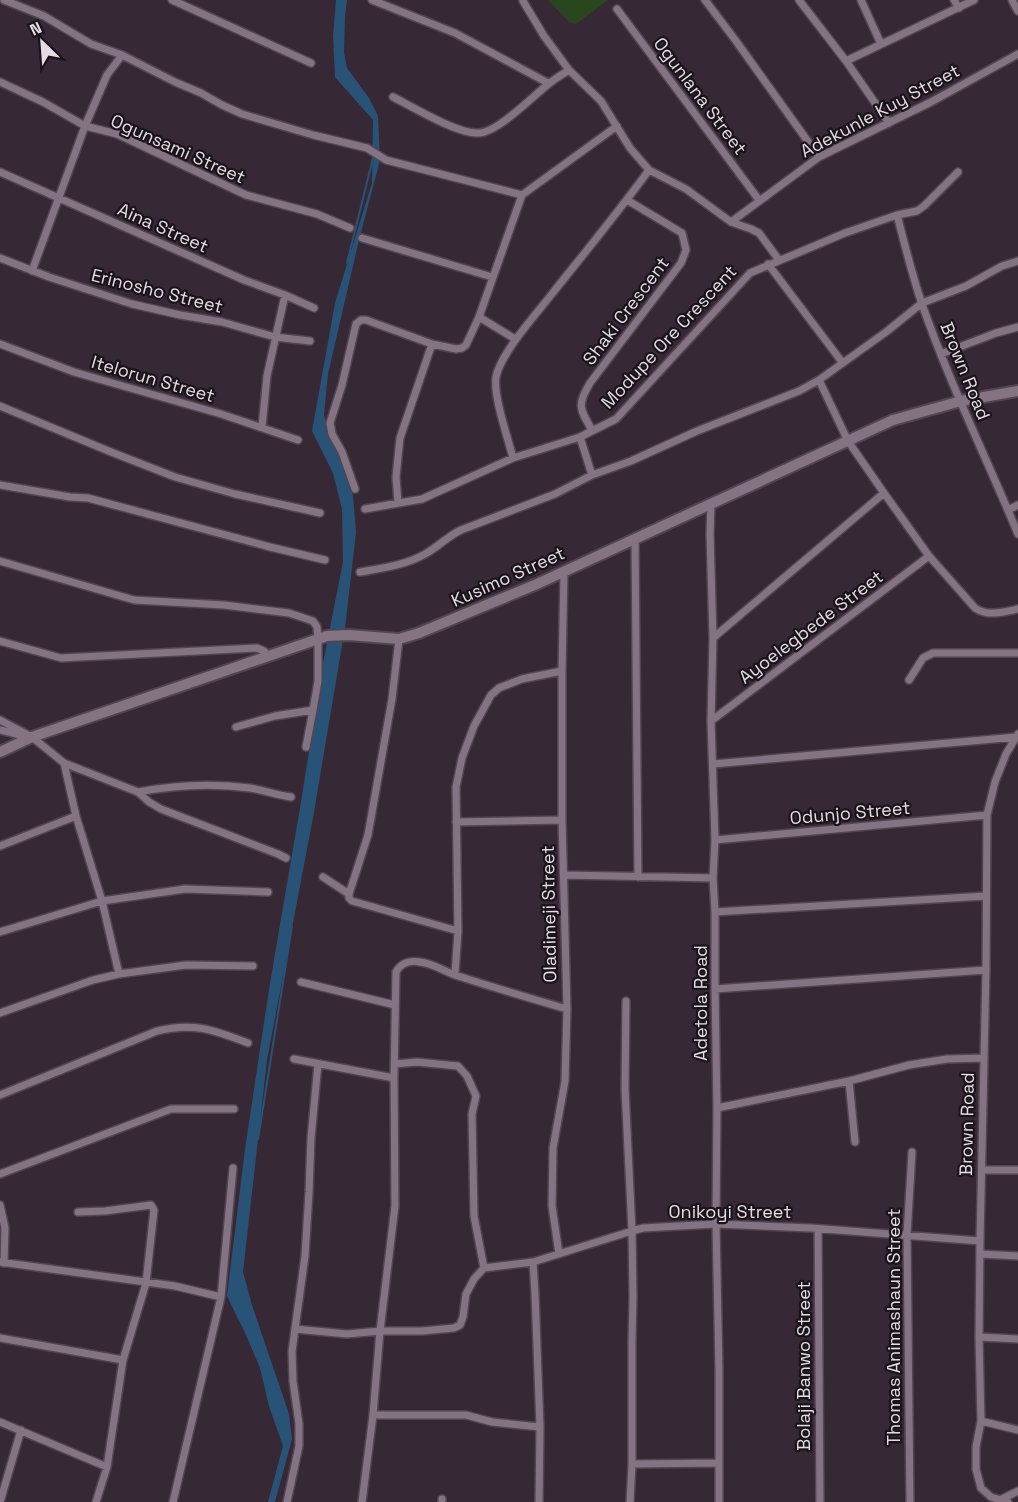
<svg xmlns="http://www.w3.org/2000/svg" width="1018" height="1502" font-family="'Space Grotesk',sans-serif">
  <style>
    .green { fill: #29461f }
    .water { fill: #285377 }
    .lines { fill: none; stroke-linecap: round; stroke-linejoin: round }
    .stream { stroke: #285377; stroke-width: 2 }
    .street-casing { stroke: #524551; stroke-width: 10 }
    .secondary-casing { stroke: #524551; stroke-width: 14 }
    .street { stroke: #847383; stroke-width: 7 }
    .secondary { stroke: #847383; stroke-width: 10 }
    .labels { text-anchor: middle; stroke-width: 4.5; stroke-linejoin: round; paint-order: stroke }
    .street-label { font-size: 18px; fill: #e5dbe4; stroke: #1a131a }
  </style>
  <rect width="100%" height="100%" fill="#372836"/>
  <path class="green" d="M 548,0 L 608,0 L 576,24 L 569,22 Z"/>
  <path class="water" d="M 336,0 L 347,0 L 345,17 L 344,53 L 347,68 L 369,98 L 378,116 L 380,160 L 358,244 L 328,374 L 324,415 L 331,440 L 343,466 L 353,496 L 356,532 L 345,628 L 314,812 L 267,1060 L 243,1272 L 252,1305 L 289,1414 L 292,1439 L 275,1502 L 268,1502 L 283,1446 L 269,1406 L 260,1368 L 246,1335 L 227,1296 L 245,1149 L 270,983 L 301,802 L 323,663 L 343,562 L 342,509 L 333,473 L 312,431 L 335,303 L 372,183 L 373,120 L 335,77 L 333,36 Z"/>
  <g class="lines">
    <path class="stream" d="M 347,263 L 373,158
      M 258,1139 L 292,926"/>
    <g class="street-casing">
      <path id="street" d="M 4,0 L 44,16 L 91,44 L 122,55 L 175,82 L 201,93 L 222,105 L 242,114 L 313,135 L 367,148 L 386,160 L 522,195
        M 172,0 L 311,63
        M 372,0 L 455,33 L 548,83
        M 705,0 L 736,41 L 819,157
        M 799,0 L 846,61 L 889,123
        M 861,0 L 881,44
        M 954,0 L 959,8
        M 1012,0 L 1018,11
        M 523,1 L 544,36 L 569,70 L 601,101 L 630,148 L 649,170 L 686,189 L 731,222 L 751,229 L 759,233 L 779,260
        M 617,9 L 759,200
        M 846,61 L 974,0
        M 0,82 L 43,102 L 85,126 L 117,134 L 246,195 L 317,214 L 350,228
        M 393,97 C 413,107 457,134 478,133 C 497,133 531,98 546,86 C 553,80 561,75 569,70
        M 0,172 L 244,280 L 285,295 L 314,308
        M 897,215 C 905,245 912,275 922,304 C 949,382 986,457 1018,534
        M 731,222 L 819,157 L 931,102 L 1018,54
        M 362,238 L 492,277
        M 0,258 L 49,277 L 132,304 L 180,315 L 222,322 L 275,337 L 310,341
        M 768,264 L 842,362
        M 32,271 L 85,126 L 107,75 L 122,55
        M 479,317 L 515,339
        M 0,344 L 74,372 L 221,414 L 298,440
        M 941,354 L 996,333 L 1018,327
        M 819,380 L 848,441 L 884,493 L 929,556 L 975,608 C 987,617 1004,612 1018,609
        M 0,406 L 111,452 L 175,477 L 235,494 L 320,513
        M 262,427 L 267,376 L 285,295
        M 592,430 C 579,408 577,405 590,383 L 681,263 L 686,250 L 682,233 L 627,200
        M 580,437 L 592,475
        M 513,458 C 508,438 493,396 496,377 C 501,352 539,311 555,290 C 587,250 619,211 649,170
        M 0,485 L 70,497 L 88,498 L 270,547 L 325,560
        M 355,489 L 342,452 L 332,434 L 330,423 L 342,385 L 356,324 L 361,320 L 366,320 L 432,344 L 456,349 L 462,348 L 466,345 L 479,317 L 522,195 L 617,126
        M 398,503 L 396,477 L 400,438 L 432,344
        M 711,503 L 710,534 L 713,638 L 711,721 L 715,840 L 713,878 L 715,912 L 715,989 L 717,1108 L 716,1224 L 719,1370 L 719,1502
        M 365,509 L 422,499 L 513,458 L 580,437 L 616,419 L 750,273 L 845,233 L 897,215 L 917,211 L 924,206 L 958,172
        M 1008,510 L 1018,505
        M 635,539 L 638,877
        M 0,561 L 134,600 L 224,605 L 289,613 L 313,621 L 317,627 L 318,639 L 318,681 L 313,710 L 275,716 L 236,727
        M 360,572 C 382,568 406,565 425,554 C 438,547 448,536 461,530 L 555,494 L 592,475 L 631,461 L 697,431 L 799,391 L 819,380 L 886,332 L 922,303 L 966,286 L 1002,266 L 1018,261
        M 713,638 L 884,493
        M 0,641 L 61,658 L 257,648 L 264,651 L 268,656
        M 909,680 L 923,658 L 933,653 L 1018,653
        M 0,720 L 32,737 L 64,763 L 138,792 L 149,802 L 161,809 L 278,854 L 286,858
        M 711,721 L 929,556
        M 0,730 L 20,735
        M 306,747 L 313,710
        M 64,763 L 76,816 L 102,901 L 119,974
        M 713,764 L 1016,737
        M 138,792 C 175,785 213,783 250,788 C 263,790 277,795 291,797
        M 456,822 L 562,820
        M 715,840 L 987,815
        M 0,846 L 76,816
        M 564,875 L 713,878
        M 323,877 L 349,894 L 349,898 L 352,901 L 458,931
        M 349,894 L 368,835 L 392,699 L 399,639
        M 715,912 L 986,896
        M 0,932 L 102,901 L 185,889 L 268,892
        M 455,974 L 458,931 L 456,787 L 462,758 L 474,726 L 491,695 L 499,688 L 522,679 L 562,671
        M 301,982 L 395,1005
        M 715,989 L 986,970
        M 626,1001 L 625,1089 L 632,1231 L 633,1297 L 632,1341 L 632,1464 L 630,1502
        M 0,1013 L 93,980 L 119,974 L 186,965 L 253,966
        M 294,1059 L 394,1078
        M 395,1064 L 417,1062 L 458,1066 L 467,1076 L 476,1096 L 472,1114 L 474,1216 L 484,1268
        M 849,1081 L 855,1142
        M 0,1095 L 157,1031 C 194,1022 214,1030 248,1043
        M 717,1108 L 849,1081 L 909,1065 L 947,1059 L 983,1058
        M 982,1170 L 1018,1170
        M 0,1174 L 171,1109 L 234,1109
        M 0,1205 L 5,1228 L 4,1263
        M 78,1212 L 105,1211 L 151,1205 L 154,1210 L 146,1283 L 123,1360 L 107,1467 L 96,1502
        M 818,1229 L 820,1502
        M 559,1254 L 552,1206 L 553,1148 L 565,1081 L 567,1009 L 562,820 L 562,671 L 564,571
        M 980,1254 L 1018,1256
        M 0,1262 L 175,1286 L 221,1297
        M 533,1262 L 535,1293 L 540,1427 L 539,1502
        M 484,1268 L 533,1262 L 632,1231 L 643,1228 L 716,1224 L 811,1228 L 980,1241
        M 295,1329 L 347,1334 L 380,1331 L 422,1331 L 454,1328 L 460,1325 L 463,1317 L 466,1294 L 474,1279 L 484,1268
        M 979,1337 L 1018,1339
        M 0,1338 L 123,1360
        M 373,1415 L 466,1415 L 492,1422 L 540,1427
        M 981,1421 L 1018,1430
        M 0,1422 L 107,1467
        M 632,1464 L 719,1463
        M 1000,1500 L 1018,1491
        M 0,1502 L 21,1430
        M 173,1502 L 221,1297 L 233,1168
        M 287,1502 L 299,1446 L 299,1424 L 293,1381 L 292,1351 L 305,1256 L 309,1192 L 311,1138 L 318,1064
        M 362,1502 L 373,1415 L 380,1331 L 395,1206 L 394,1078 L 396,972 C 401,963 410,960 420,962 C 432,963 444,971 455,975 C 492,987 529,998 567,1009
        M 442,1502 L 442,1499
        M 910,1502 L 907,1235 L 912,1152
        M 1008,1502 L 991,1497 L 981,1488 L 976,1469 L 976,1447 L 981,1421 L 979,1337 L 980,1241 L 986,970 L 987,815 L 995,782 L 1006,754 L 1018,734"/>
    </g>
    <g class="secondary-casing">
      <path id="secondary" d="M 0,752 L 32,737 L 327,636 L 349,635 L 399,639 L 419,633 L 537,584 L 893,420 L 961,401 L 1018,391"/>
    </g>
    <use href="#street" class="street"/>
    <use href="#secondary" class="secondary"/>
  </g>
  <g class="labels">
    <g class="street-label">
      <text transform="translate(700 96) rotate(53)" y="6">Ogunlana Street</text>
      <text transform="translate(880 111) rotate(-28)" y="6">Adekunle Kuy Street</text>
      <text transform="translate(178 149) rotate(24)" y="6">Ogunsami Street</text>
      <text transform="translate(163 228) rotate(24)" y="6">Aina Street</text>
      <text transform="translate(157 291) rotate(14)" y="6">Erinosho Street</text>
      <text transform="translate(626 311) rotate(-53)" y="6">Shaki Crescent</text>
      <text transform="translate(669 337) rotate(-47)" y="6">Modupe Ore Crescent</text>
      <text transform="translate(965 371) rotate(68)" y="6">Brown Road</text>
      <text transform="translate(153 379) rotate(16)" y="6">Itelorun Street</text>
      <text transform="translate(508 577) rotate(-24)" y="6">Kusimo Street</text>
      <text transform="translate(811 627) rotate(-37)" y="6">Ayoelegbede Street</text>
      <text transform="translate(850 813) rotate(-5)" y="6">Odunjo Street</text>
      <text transform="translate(549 914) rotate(-91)" y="6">Oladimeji Street</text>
      <text transform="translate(701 1003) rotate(-90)" y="6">Adetola Road</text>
      <text transform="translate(967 1124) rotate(-89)" y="6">Brown Road</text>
      <text x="730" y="1218">Onikoyi Street</text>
      <text transform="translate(894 1327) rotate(-90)" y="6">Thomas Animashaun Street</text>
      <text transform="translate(804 1366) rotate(-90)" y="6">Bolaji Banwo Street</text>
    </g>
  </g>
  <g transform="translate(42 42) rotate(335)" stroke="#1a131a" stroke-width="4.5" paint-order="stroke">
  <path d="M0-4.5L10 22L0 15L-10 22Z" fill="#e5dbe4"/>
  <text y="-9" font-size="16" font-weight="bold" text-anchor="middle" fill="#e5dbe4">N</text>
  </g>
</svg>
